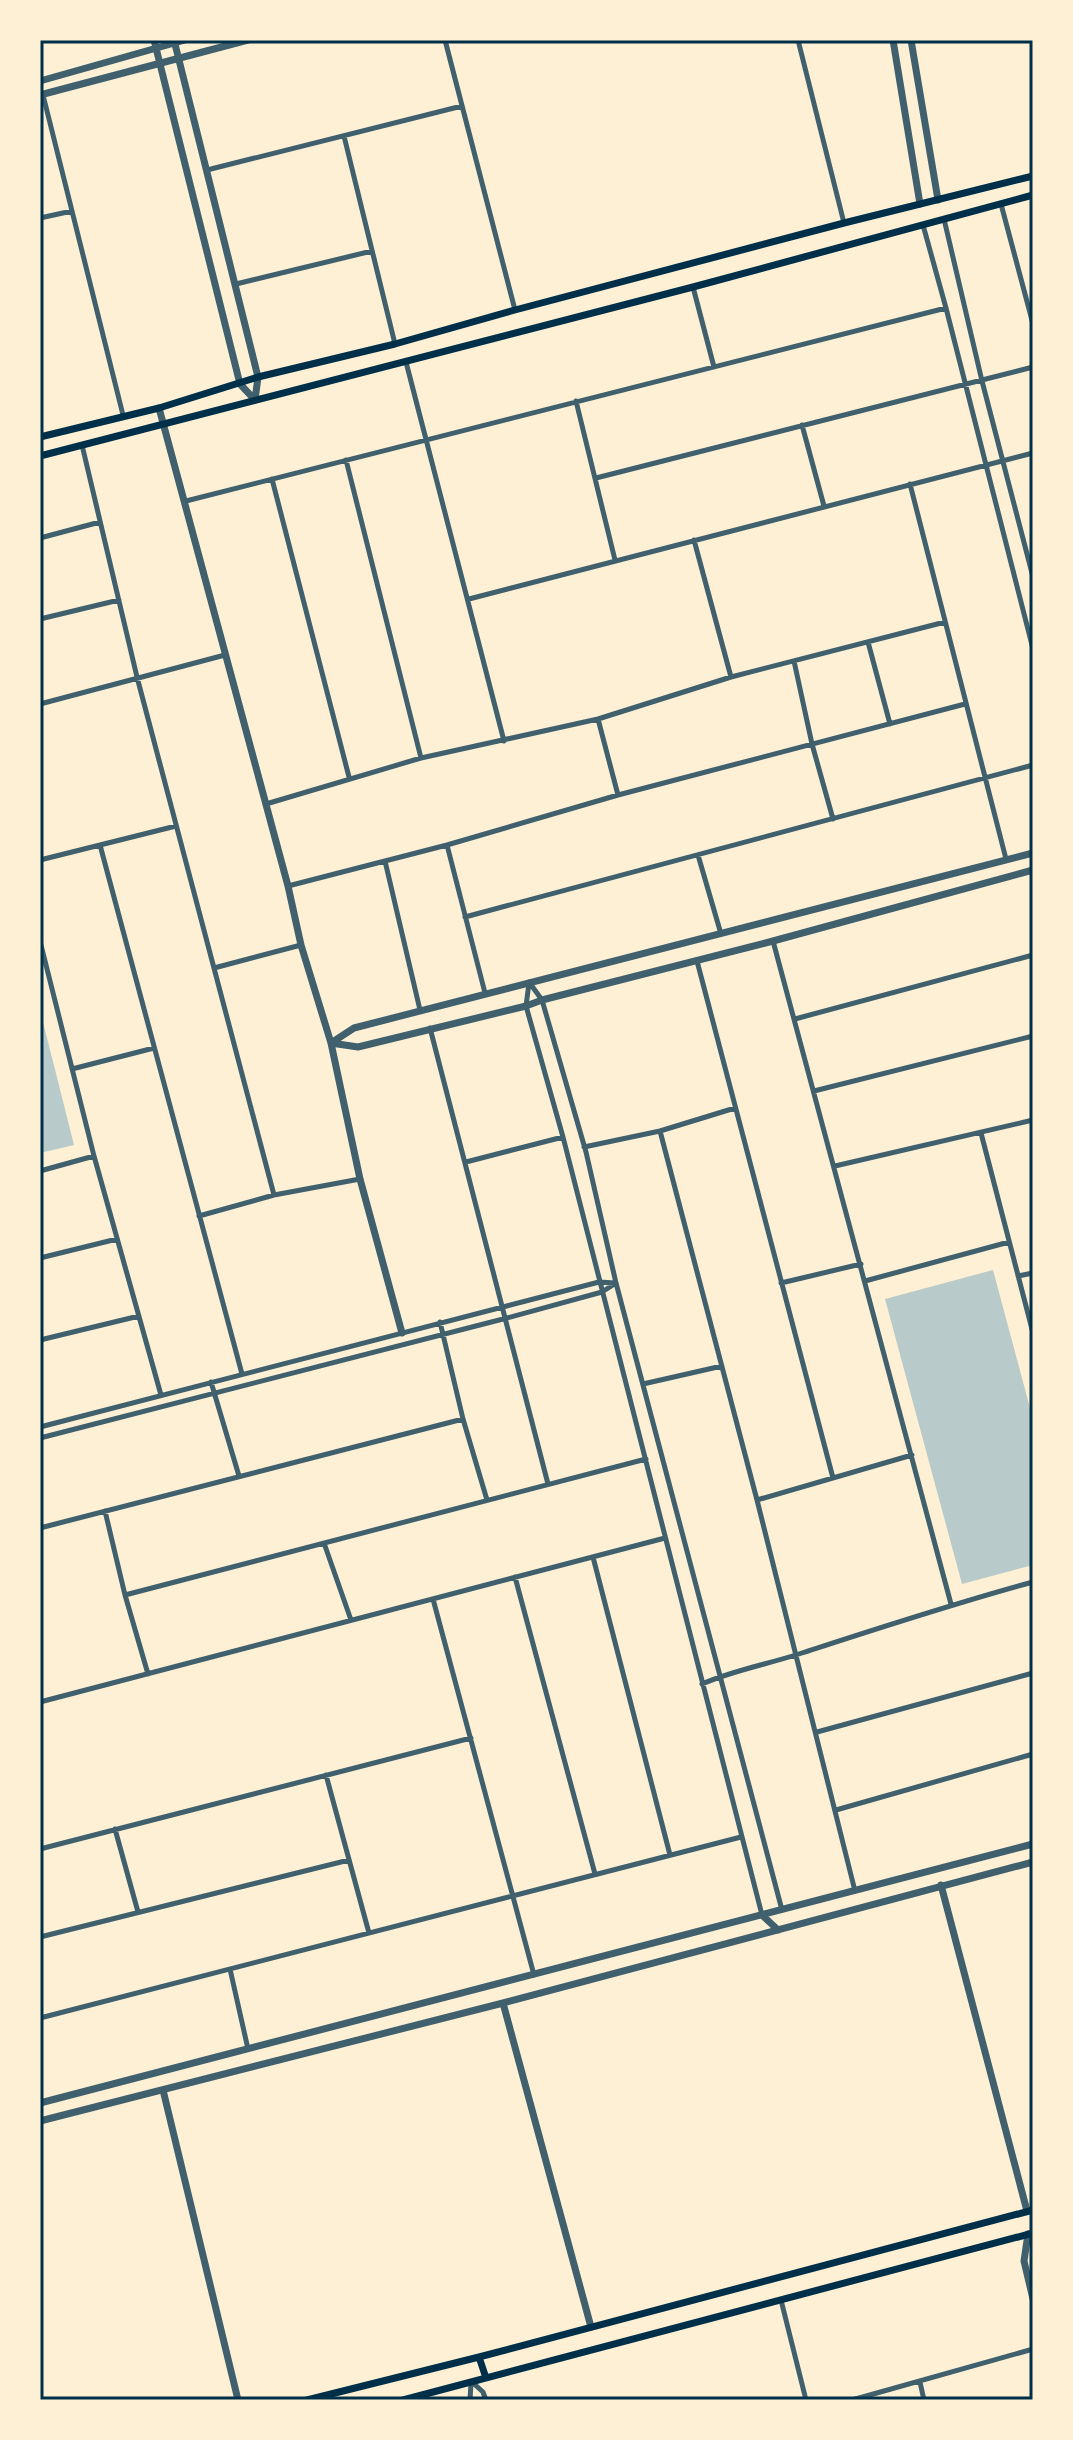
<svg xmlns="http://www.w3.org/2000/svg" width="1073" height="2440" font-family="'Asap Condensed',sans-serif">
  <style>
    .green { fill: #b9caca }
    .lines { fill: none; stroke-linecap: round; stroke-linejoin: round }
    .minor { stroke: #3f606c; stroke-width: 5 }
    .tertiary { stroke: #3f606c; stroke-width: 7 }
    .secondary { stroke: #003049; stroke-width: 7 }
    .neatline { fill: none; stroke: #003049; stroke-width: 3 }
  </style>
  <rect width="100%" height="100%" fill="#fdf0d5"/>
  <path class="green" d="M 40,1010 L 74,1145 L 40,1153 Z
    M 993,1270 L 1033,1419 L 1033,1565 L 962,1584 L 885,1299 Z"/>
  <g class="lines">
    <path class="minor" d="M 445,40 L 515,310
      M 798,40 L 844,223
      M 43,95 L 123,415
      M 344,136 L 395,344
      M 207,170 L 462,106
      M 1001,204 L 1033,324
      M 40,218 L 72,211
      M 944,219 L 982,381 L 1033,577
      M 923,225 L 946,308 L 1033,649
      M 236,284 L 372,251
      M 693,287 L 714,367
      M 406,362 L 504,741
      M 576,401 L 615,560
      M 802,425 L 824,506
      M 82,445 L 137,677 L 274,1195
      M 346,460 L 421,758
      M 596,478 L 1033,367
      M 272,479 L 349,777
      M 910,484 L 1006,859
      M 186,501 L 946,308
      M 40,538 L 100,522
      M 694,540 L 731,677
      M 469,599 L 1033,453
      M 40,619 L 119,600
      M 868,642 L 890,724
      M 794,661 L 812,744 L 833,819
      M 40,704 L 225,655
      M 598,719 L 618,795
      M 266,804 L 421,758 L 598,719 L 731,677 L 945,622
      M 100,845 L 242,1374
      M 447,845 L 485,993
      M 698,855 L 721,934
      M 40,860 L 176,826
      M 385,861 L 420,1010
      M 288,886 L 447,845 L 618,795 L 965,704
      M 465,917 L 1033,765
      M 40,941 L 94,1156 L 161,1395
      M 773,941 L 951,1604
      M 697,961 L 833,1478
      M 214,968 L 301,945
      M 529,982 L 542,1000 L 586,1152 L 616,1283 L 782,1910
      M 529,983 L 526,1006 L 563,1137 L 762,1915
      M 795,1019 L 1033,955
      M 430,1028 L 548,1484
      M 72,1069 L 154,1048
      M 814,1091 L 1033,1036
      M 660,1131 L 757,1500 L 855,1891
      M 981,1133 L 1033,1333
      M 584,1147 L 660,1131 L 735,1108
      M 466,1162 L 563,1137
      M 835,1166 L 1033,1120
      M 40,1171 L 94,1156
      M 199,1216 L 274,1195 L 360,1179
      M 40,1258 L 117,1239
      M 1018,1276 L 1033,1273
      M 865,1281 L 1009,1242
      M 781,1283 L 861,1264
      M 440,1322 L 463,1419 L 487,1500
      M 40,1340 L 139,1316
      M 211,1382 L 239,1476
      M 643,1384 L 722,1366
      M 40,1427 L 599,1282 L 615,1283
      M 40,1438 L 507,1318 L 602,1292 L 616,1283
      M 757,1500 L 912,1455
      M 105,1511 L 125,1595 L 148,1674
      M 40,1528 L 463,1419
      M 324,1543 L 351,1620
      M 593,1557 L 670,1855
      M 515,1577 L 595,1874
      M 125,1595 L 646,1459
      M 433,1599 L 534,1975
      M 702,1684 C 734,1670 769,1664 802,1653 C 879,1628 955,1603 1033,1582
      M 40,1702 L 665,1538
      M 817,1732 L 1033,1673
      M 326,1775 L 369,1933
      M 836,1810 L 1033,1754
      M 115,1829 L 138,1912
      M 40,1849 L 471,1738
      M 40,1937 L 349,1860
      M 230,1969 L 248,2049
      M 40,2018 L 741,1837
      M 781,2300 L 806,2400
      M 472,2382 L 483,2392 L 486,2400
      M 920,2382 L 924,2400
      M 470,2400 L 471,2383
      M 852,2400 L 1033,2349"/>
    <path class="tertiary" d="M 154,40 L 240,384 L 255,400 L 258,377 L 174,40
      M 893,40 L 920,204
      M 911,40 L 938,200
      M 40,81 L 185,40
      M 40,95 L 248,40
      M 159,408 L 288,886 L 301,945 L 331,1043 L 360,1179 L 402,1333
      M 331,1043 L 354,1028 L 1033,853
      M 331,1043 L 358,1047 L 526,1006 L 542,1000 L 773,941 L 1033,870
      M 941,1885 L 1027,2211
      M 762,1915 L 778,1930
      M 503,2003 L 591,2327
      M 163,2090 L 238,2400
      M 40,2103 L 1033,1844
      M 40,2121 L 503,2003 L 1033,1862
      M 1028,2234 L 1024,2261 L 1033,2299"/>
    <path class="secondary" d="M 40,437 L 159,408 L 258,377 L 395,344 L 515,310 L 844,223 L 1033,176
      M 40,456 L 693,287 L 1033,195
      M 479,2357 L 486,2378
      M 307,2400 L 479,2357 L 1033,2210
      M 403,2400 L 1033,2233"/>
  </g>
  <rect width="1073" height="2440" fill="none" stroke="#fdf0d5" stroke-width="84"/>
  <rect x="42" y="42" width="989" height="2356" class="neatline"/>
</svg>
